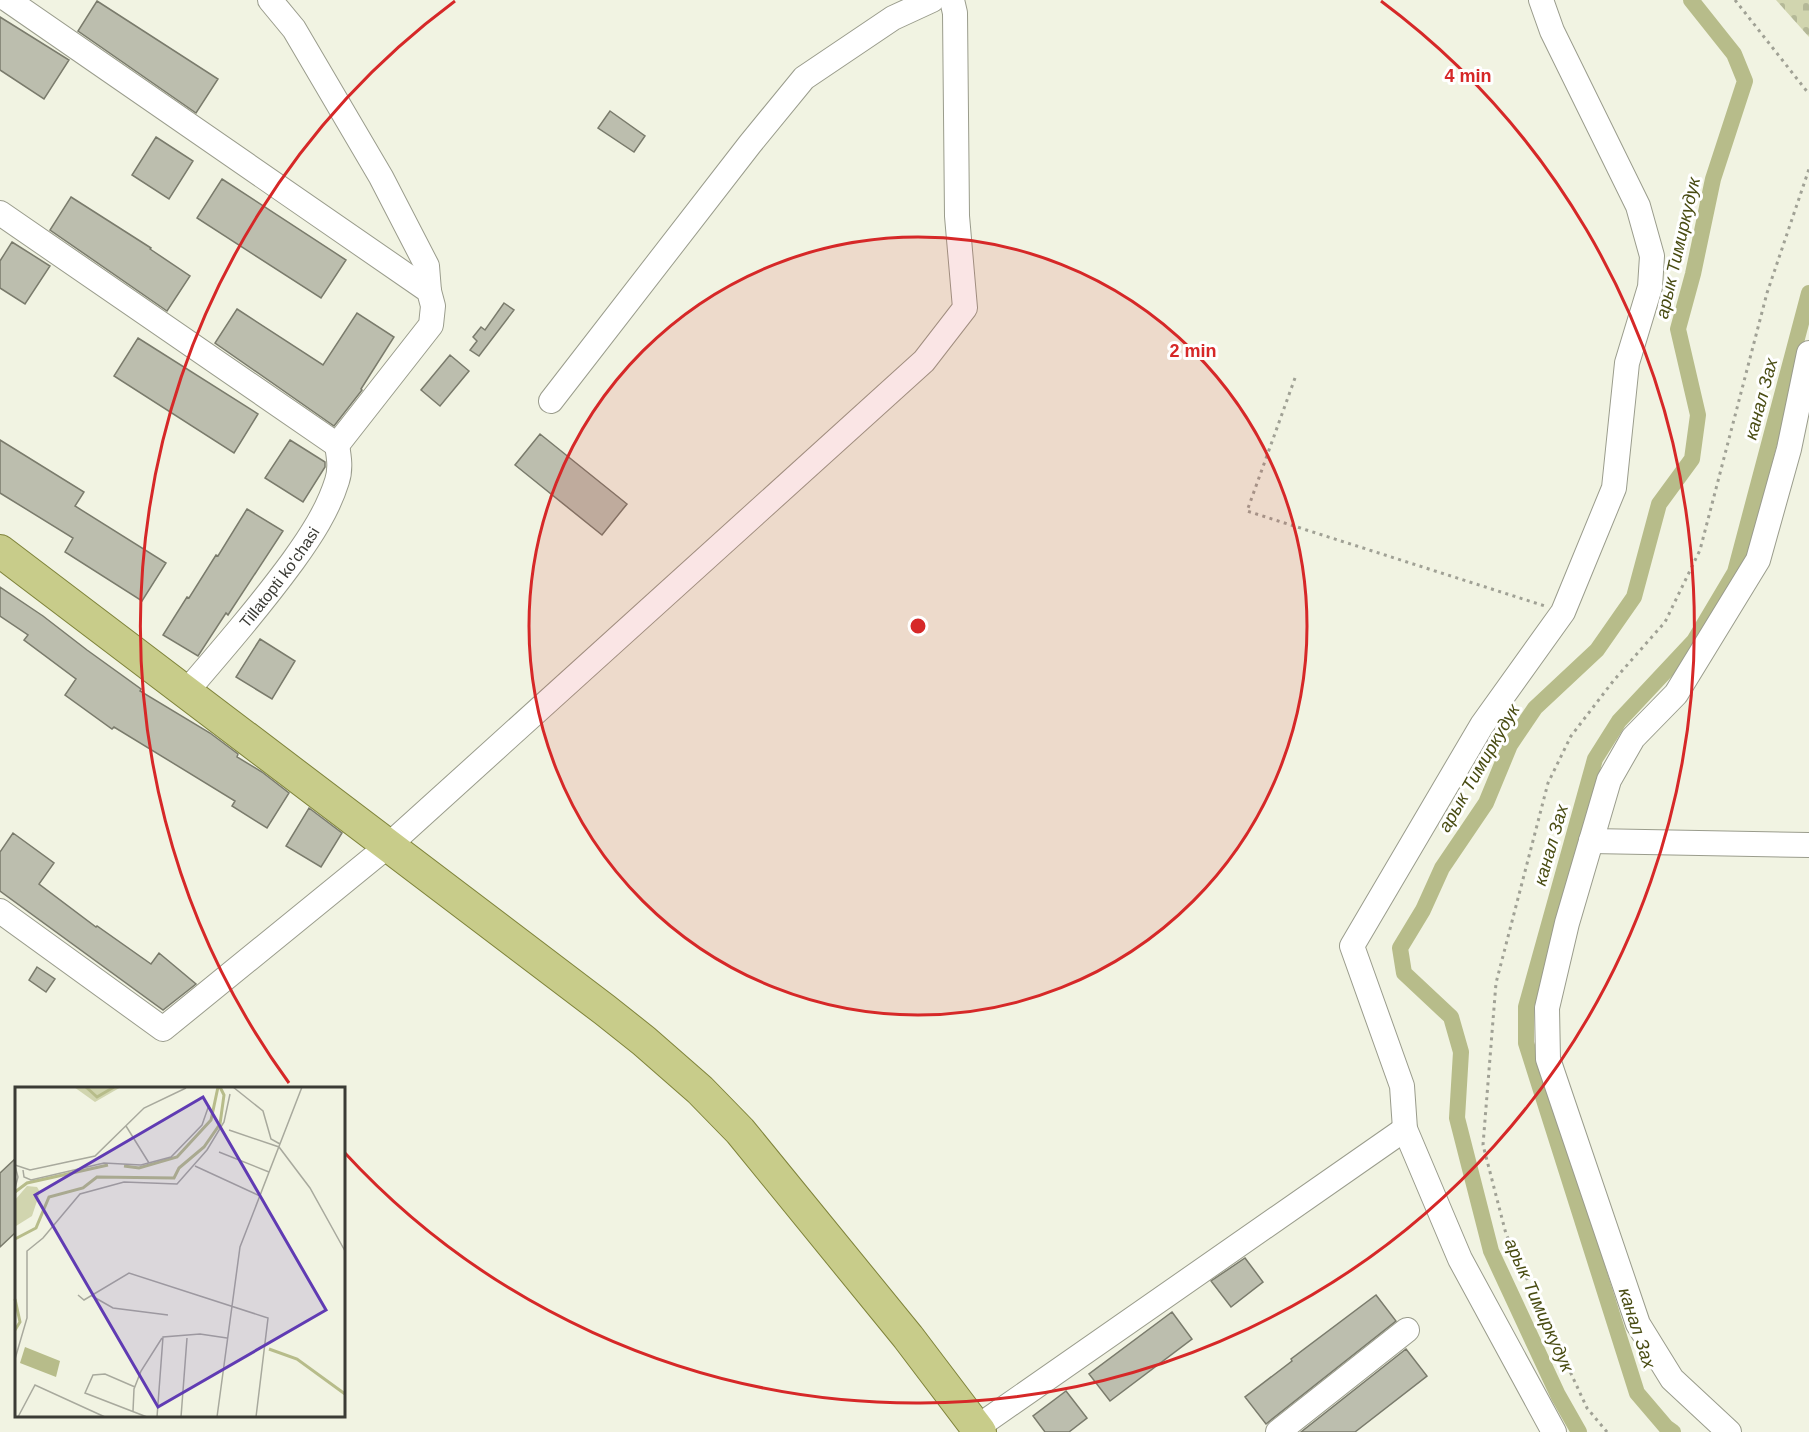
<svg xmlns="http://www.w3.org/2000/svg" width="1809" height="1432" font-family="Arial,sans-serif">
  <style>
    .cemetery { fill: url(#cemetery-stones) }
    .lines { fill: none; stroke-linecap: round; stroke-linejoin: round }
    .canal { stroke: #b7bc8a; stroke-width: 16 }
    .building { fill: #bcbeae; stroke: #7a7b6c; stroke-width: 1.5 }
    .minor-casing { stroke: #9a9c8c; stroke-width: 26 }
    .major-casing { stroke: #7f833a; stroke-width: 34 }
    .path { stroke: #a0a195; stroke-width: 3; stroke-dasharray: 3 4.5; stroke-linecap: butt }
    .minor { stroke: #fff; stroke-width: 24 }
    .major { stroke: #c8cc8a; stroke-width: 32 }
    .ring { fill: none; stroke: #d62828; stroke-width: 3 }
    .labels { text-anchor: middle; stroke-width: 6; stroke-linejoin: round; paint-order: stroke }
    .street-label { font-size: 16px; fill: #3b3b35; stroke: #fff }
    .water-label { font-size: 18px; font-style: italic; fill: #494c12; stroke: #fff }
    .inset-river { fill: none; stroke: #b7bc8a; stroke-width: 3 }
    .inset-road { fill: none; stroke: #a8a99d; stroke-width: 1.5 }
    .view { fill: #603bb3; fill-opacity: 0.15; stroke: #603bb3; stroke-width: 3 }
    .inset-edge { fill: none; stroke: #3b3b35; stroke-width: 3 }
    .centre { fill: #d62828; stroke: #fff; stroke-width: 3 }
    .ring-label { font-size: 18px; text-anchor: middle; font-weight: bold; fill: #d62828; stroke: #fff; stroke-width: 6; stroke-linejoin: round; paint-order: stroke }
  </style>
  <defs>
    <pattern id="cemetery-stones" width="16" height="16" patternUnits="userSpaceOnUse" patternTransform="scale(1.5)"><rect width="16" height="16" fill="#d1d5af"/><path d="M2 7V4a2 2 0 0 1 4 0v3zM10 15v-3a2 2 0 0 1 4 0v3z" fill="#b4b897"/></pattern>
  </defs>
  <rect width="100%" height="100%" fill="#f1f3e2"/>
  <path class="cemetery" d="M 1776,0 L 1809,0 L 1809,37 Z"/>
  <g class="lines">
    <path class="canal" d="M 1579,1432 L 1558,1395 L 1491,1251 L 1457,1118 L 1461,1052 L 1451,1017 L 1404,973 L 1400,948 L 1423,910 L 1442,868 L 1486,803 L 1510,745 L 1535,708 L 1597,650 L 1634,597 L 1659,504 L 1692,459 L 1698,415 L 1678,329 L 1693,274 L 1713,179 L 1745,81 L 1734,54 L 1691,0
      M 1673,1432 L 1666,1427 L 1637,1393 L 1526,1043 L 1526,1007 L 1595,759 L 1619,721 L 1694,641 L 1735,572 L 1809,293"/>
  </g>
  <path class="building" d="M 97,1 L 218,79 L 196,113 L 78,31 Z
    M 0,17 L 69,60 L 44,99 L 0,70 Z
    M 610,111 L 645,136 L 634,152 L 598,128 Z
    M 156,137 L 193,161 L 169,199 L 132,175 Z
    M 222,179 L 346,260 L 321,298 L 197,218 Z
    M 71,197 L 151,248 L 150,249 L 190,276 L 167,311 L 50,230 Z
    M 12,242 L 50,266 L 25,304 L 0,288 L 0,261 Z
    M 504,303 L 514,310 L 479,356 L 470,350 L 477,341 L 473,337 L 481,327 L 485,330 Z
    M 237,309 L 323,365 L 357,313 L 394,337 L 361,389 L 362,390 L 334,426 L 215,343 Z
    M 138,338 L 258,414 L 234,453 L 114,376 Z
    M 450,355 L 469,371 L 440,406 L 421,390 Z
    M 540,434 L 627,504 L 602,535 L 515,465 Z
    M 0,440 L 84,492 L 75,506 L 166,563 L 142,601 L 65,552 L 73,538 L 0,493 Z
    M 290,440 L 325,462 L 325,467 L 303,502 L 265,478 Z
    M 247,509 L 283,531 L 228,615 L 226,613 L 198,656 L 163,635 L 187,597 L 189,598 L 216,555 L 218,556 Z
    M 0,587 L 43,616 L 87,650 L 141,689 L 140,691 L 210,733 L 238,754 L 237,757 L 262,772 L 289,793 L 267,828 L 232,806 L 235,801 L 114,727 L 112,729 L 65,695 L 76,679 L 24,640 L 28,635 L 0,616 Z
    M 260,639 L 295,661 L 272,699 L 236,677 Z
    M 309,808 L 342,833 L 321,867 L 286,846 Z
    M 13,833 L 54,863 L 39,884 L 96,927 L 97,926 L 151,964 L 159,953 L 196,984 L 163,1010 L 0,891 L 0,852 Z
    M 37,967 L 55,979 L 46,992 L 29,980 Z
    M 16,1158 L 16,1232 L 0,1247 L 0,1173 Z
    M 1245,1258 L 1263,1282 L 1231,1307 L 1211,1281 Z
    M 1376,1295 L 1396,1321 L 1266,1424 L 1245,1397 L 1292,1361 L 1291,1359 Z
    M 1172,1312 L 1192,1339 L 1110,1401 L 1089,1374 Z
    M 1406,1349 L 1427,1376 L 1355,1432 L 1301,1432 Z
    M 1066,1391 L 1087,1418 L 1069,1432 L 1045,1432 L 1033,1416 Z"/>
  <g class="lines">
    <g class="minor-casing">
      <g id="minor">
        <path d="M 8,0 L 429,291 L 433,306 L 431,325 L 337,445"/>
        <path d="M 270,0 L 294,29 L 381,177 L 427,266 L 429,291"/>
        <path d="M 1541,0 L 1552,31 L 1638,206 L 1652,256 L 1650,287 L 1627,363 L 1614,488 L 1563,612 L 1482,725 L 1352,946 L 1402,1086 L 1405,1129 L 1460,1259 L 1554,1432"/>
        <path d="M 0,213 L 337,445"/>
        <path d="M 551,401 L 750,144 L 804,78 L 893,18 L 932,0"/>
        <path id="s1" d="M 186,692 C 223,649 260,606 293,561 C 311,536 328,510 337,481 C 341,469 339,457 337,445"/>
        <path d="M 1591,841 L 1809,845"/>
        <path d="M 0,911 L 163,1029 L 389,845 L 924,361 L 965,308 L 957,216 L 955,13 L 952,0"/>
        <path d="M 976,1428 L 1405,1129"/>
        <path d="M 1278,1432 L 1407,1330"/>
        <path d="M 1729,1432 L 1672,1379 L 1638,1324 L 1548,1059 L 1547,1008 L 1567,923 L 1609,780 L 1633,738 L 1676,694 L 1758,560 L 1789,449 L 1809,353"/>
      </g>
    </g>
    <g class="major-casing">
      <path id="major" d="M 0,551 L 605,1010 L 644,1041 L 700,1090 L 740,1131 L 908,1337 L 980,1432"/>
    </g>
    <path class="path" d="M 1735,0 L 1809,94
      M 1295,378 L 1247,511 L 1545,606
      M 1607,1432 L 1587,1408 L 1506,1234 L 1483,1145 L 1496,983 L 1548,783 L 1571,736 L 1614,680 L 1665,622 L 1700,550 L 1767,293 L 1809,169"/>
    <use href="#minor" class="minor"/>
    <use href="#major" class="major"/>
  </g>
  <circle cx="918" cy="626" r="389" fill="#d62828" fill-opacity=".12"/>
  <g class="ring">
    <circle cx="918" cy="626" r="389"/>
    <path d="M289 1083A778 778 0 0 1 455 1M1381 1A778 778 0 1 1 344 1152"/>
  </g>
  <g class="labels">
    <g class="street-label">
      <text dy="6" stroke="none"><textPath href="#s1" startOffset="148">Tillatopti ko'chasi</textPath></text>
    </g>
    <g class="water-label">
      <text transform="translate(1678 248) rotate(-77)" y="6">арык Тимиркудук</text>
      <text transform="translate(1761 399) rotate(-75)" y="6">канал Зах</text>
      <text transform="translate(1479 768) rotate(-60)" y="6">арык Тимиркудук</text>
      <text transform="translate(1551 845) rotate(-74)" y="6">канал Зах</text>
      <text transform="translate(1539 1305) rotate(66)" y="6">арык Тимиркудук</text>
      <text transform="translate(1637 1328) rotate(72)" y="6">канал Зах</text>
    </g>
  </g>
  <g transform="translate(15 1087)">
    <rect width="330" height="330" fill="#f1f3e2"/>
    <path d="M 59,0 L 106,0 L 80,15 Z" fill="#d1d5af"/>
    <path d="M 12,99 L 22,100 L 25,105 L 17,129 L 1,139 L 0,113 Z" fill="#d1d5af"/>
    <path d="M 10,260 L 45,274 L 41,290 L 5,276 Z" fill="#b7bc8a"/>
    <path class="inset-river" d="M 71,0 L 82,10 L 99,0M 109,79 L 124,81 L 162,70 L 196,33 L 203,0M 0,105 L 12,96 L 93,78M 0,152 L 21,141 L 34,110 L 68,101 L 82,90 L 159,91 L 164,81 L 189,60 L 205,37 L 209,8 L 205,0M 0,212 L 5,235 L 0,243M 254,262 L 282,272 L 330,307"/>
    <path class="inset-road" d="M 218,0 L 248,24 L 256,52 L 265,57M 111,39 L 134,76M 214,43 L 264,60 L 295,101 L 330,164M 204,65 L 254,85M 0,78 L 15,83 L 80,69 L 129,21 L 171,1M 0,79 L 3,90 L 0,101M 180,79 L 245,109M 8,83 L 9,90 L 16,93 L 89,76 L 126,78 L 156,70 L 187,38 L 194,18M 63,208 L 69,213 L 114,186 L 253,231 L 241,330M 77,209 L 98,221 L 153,228M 0,272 L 12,231 L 12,164 L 28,151 L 65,107 L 109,95 L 162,97 L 192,63 L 209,35 L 215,7M 120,300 L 90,287 L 78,288 L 70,306 L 132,330M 118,324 L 119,302 L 126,284 L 147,251M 3,330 L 20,298 L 90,330M 142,330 L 148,250 L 185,247 L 212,251M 166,330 L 172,251M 202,330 L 225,160 L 287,0"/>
    <path class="view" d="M 188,10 L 311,223 L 143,320 L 20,108 Z"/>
    <rect width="330" height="330" class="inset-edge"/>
  </g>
  <circle cx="918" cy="626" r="9" class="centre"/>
  <g class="ring-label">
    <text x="1468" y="82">4 min</text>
    <text x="1193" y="357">2 min</text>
  </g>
</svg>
